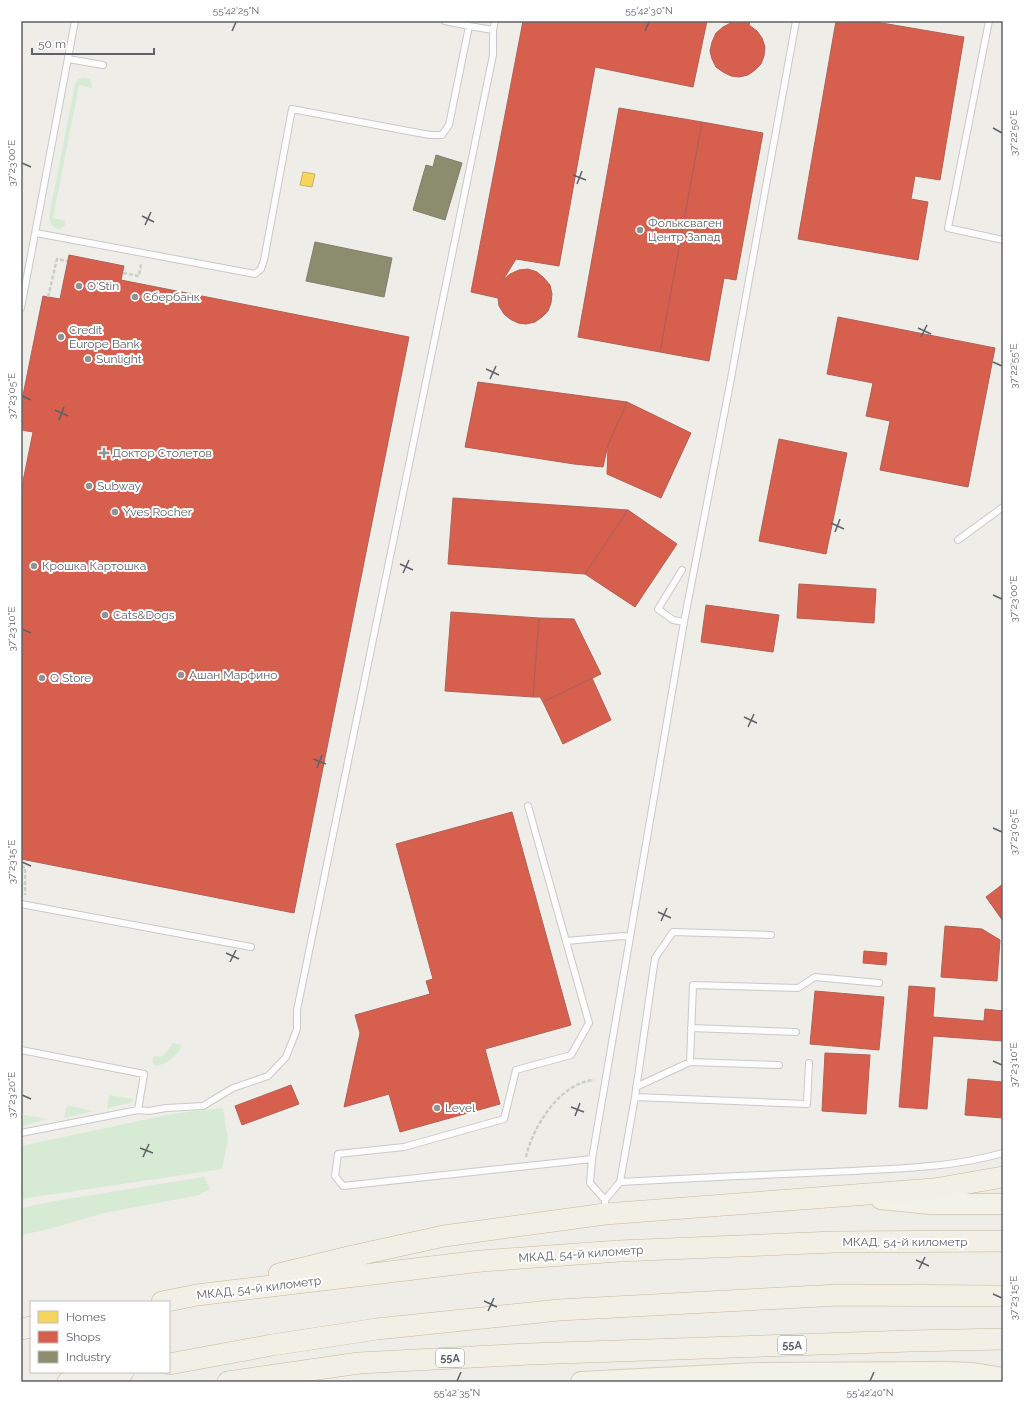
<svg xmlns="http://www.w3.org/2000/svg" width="1024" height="1403" font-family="Raleway,sans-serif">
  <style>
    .green { fill: #d6ead4 }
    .homes { fill: #f6d55c; stroke: #c8b25f }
    .shops { fill: #d6604d; stroke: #b26055 }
    .industry { fill: #8c8c6e; stroke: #7e7f6c }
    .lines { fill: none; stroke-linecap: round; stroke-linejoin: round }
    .service-casing { stroke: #c9c9c9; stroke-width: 8 }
    .primary-casing { stroke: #d6cfb6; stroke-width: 22 }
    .trunk-casing { stroke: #c6b994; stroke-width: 22 }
    .path { stroke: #cacecb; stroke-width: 2.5; stroke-dasharray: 4 2; stroke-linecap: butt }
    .service { stroke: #fcfcfc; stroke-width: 6 }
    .primary { stroke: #f3f2e9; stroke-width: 20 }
    .trunk { stroke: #f2f0e6; stroke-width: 21 }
    .ticks { fill: none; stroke: #5e6167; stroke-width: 1.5 }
    .poi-dot { fill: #909294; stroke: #fff; stroke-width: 1.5 }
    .labels { text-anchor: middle; stroke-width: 4; stroke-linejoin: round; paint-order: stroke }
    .shield { fill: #fff; stroke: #8e9095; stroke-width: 1 }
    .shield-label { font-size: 11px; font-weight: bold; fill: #5e6167 }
    .poi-label { font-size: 12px; fill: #5e6167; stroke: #fff; text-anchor: start }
    .street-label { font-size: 12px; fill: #5e6167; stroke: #fff }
    .neatline { fill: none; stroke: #5e6167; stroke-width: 1.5 }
    .ticks-label { font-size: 10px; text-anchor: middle; fill: #5e6167 }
  </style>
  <rect width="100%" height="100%" fill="#eeede8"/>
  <path class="green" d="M 84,78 L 90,79 L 92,84 L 92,88 L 79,85 L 53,218 L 66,221 C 65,226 63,228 58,229 L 52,226 L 49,217 L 75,84 L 78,79 Z
    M 173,1043 L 182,1045 C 177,1057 169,1062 157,1066 L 152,1062 L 154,1056 L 160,1057 L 166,1053 Z
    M 109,1095 L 133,1099 L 130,1103 L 107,1108 Z
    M 67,1105 L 93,1111 L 64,1118 Z
    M 223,1108 L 228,1140 L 222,1169 L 21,1199 L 21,1146 L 172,1114 Z
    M 24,1115 L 47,1119 L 23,1126 Z
    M 204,1177 L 210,1189 L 199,1195 L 104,1213 L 45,1230 L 21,1235 L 21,1208 L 55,1201 Z"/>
  <path class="homes" d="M 303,172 L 315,174 L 312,187 L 300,185 Z"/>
  <path class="shops" d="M 523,21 L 707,21 L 693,87 L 595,67 L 559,266 L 516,259 L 503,280 L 510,274 L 519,270 L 528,269 L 537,272 L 544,278 L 550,285 L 552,294 L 551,303 L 548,311 L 542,317 L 535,322 L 526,324 L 518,323 L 510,319 L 504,314 L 499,306 L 498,298 L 471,292 Z
    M 718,21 L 750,21 L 749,25 L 757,31 L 762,38 L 765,47 L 764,56 L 761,64 L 755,70 L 748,75 L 739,77 L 731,76 L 723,72 L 716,67 L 712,59 L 710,51 L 712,42 L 716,33 L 723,27 L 731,23 Z
    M 836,21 L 870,21 L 964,37 L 940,180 L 915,176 L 911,199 L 928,202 L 918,260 L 798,239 Z
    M 619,108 L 702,122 L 660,352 L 578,337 Z
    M 702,122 L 763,133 L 736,280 L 724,278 L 709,361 L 660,352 Z
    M 69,255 L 124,266 L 121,280 L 409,337 L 294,913 L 21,859 L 21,491 L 33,432 L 21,430 L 21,405 L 43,296 L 60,299 Z
    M 838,317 L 995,348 L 968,487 L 880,470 L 890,421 L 866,416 L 873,383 L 827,374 Z
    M 478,382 L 627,402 L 608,445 L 603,467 L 574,464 L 465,447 Z
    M 627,402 L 691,433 L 661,498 L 607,474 L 608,445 Z
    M 779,439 L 847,453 L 826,554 L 759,541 Z
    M 453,498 L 628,510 L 585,574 L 448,564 Z
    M 628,510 L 677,544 L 635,607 L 585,574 Z
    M 799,584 L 876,589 L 874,623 L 797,618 Z
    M 706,605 L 779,615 L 773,652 L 701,642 Z
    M 451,612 L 539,618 L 533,697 L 445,691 Z
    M 539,618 L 574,619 L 601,674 L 543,702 L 540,697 L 533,697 Z
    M 592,678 L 611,720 L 563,744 L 543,702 Z
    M 512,812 L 571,1025 L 485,1049 L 500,1104 L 400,1132 L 389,1094 L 344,1107 L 360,1033 L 355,1015 L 430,994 L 426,981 L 433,979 L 396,844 Z
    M 1003,884 L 1003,921 L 986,897 Z
    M 945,926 L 982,929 L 1000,940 L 997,981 L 941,977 Z
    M 864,951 L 887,953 L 886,965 L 863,963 Z
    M 909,986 L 935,988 L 933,1017 L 984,1021 L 985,1009 L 1003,1011 L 1003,1041 L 933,1036 L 927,1109 L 899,1107 Z
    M 815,991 L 884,997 L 879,1050 L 810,1044 Z
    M 825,1053 L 870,1055 L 866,1114 L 822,1111 Z
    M 968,1079 L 1003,1082 L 1003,1118 L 965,1115 Z
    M 291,1085 L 299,1104 L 242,1125 L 235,1106 Z"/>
  <path class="industry" d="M 436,155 L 462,163 L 445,220 L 413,210 L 426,165 L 433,167 Z
    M 315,242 L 392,258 L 384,297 L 306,281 Z"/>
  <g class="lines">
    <g class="service-casing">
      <path id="service" d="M 989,21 L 948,228 L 1003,240
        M 469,26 L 493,30
        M 68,59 L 103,65
        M 36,233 L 255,274 L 261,269 L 264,260 L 292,109 L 408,131 L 430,135 L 442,135 L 449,125 L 469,26 L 445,21
        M 21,308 L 75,21
        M 958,540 L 1003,507
        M 682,570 L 658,609 L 673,620 L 684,622
        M 528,806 L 589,1023 L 571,1055 L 516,1070 L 504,1119 L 404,1147 L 338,1154 L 335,1176 L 343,1186 L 592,1159
        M 21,904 L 251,947
        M 566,941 L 623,936 L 630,937
        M 691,1028 L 796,1032
        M 21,1050 L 144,1074 L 138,1110
        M 690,1062 L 693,985 L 798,988 L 815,977 L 879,983
        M 636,1087 L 690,1062 L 779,1065
        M 635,1097 L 807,1104 L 809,1063
        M 21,1133 L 138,1110 L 149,1111 L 166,1108 L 203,1106 L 233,1088 L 268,1076 L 286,1057 L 297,1029 L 297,1010 L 493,55 L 493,30 L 495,21
        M 620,1182 C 690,1178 759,1175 829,1172 C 887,1169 947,1169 1003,1153
        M 605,1200 L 620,1182 L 635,1097 L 655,958 L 673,932 L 771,935
        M 605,1211 L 605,1200 L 590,1183 L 592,1159 L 684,622 L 730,384 L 796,21"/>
    </g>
    <g class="primary-casing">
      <path id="primary" d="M 881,1199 L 931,1204 L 1003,1204
        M 581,1382 L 757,1373 L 945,1372 L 973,1373 L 1003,1378"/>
    </g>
    <g class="trunk-casing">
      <path id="trunk" d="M 279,1274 L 353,1256 L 444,1236 L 605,1214 L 934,1189 L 1003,1177
        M 162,1302 L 197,1295 L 481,1261 L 619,1251 L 835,1242 L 1003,1241
        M 21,1329 L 31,1327
        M 169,1364 L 272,1345 L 377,1329 L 559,1310 L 839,1295 L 1003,1296
        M 68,1382 L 123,1372
        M 228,1382 L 359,1363 L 529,1354 L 910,1341 L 1003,1339"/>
    </g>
    <path class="path" d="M 123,273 L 139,276 L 141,264
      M 48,297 L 57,259 L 67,261
      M 21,437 L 22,430
      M 21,867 L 25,867 L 25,895
      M 526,1157 C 533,1126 560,1083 594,1080"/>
    <use href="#service" class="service"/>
    <use href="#primary" class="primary"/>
    <use href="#trunk" class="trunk"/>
  </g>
  <path class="ticks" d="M 232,31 L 236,22M 645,31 L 649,22M 993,128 L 1002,133M 22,163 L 31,167M 573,175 L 586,180M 577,184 L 582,171M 142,216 L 154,222M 145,225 L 151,212M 918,328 L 931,334M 921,337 L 927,325M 993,362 L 1002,366M 486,369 L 499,375M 490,379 L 496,366M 22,396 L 31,400M 55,410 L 68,416M 59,420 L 64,407M 831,523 L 844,529M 835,532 L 840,519M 400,564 L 413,570M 403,573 L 409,560M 993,595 L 1002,599M 22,629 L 31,633M 744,717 L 757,723M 748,727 L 754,714M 313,759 L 326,764M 317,768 L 322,755M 993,828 L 1002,832M 22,862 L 31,866M 658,912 L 671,918M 661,921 L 667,908M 226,953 L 239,959M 230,962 L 236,950M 993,1061 L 1002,1065M 22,1095 L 31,1099M 571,1107 L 584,1112M 575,1116 L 580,1103M 140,1148 L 153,1153M 143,1157 L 149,1144M 916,1260 L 929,1266M 919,1269 L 925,1257M 993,1294 L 1002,1298M 484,1301 L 497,1307M 488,1311 L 494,1298M 457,1381 L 461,1372M 870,1381 L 874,1372"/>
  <g class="poi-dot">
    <circle cx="640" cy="230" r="4"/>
    <circle cx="79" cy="286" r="4"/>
    <circle cx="135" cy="297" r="4"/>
    <circle cx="61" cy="337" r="4"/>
    <circle cx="88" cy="359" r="4"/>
    <path d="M102 447h4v4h4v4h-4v4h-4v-4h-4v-4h4z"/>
    <circle cx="89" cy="486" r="4"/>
    <circle cx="115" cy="512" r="4"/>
    <circle cx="34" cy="566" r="4"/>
    <circle cx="105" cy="615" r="4"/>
    <circle cx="181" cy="675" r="4"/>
    <circle cx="42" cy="678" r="4"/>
    <circle cx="437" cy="1108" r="4"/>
  </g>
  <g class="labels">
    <g class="shield">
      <rect x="778" y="1336" width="28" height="18" rx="3"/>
      <rect x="436" y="1349" width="28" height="18" rx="3"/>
    </g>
    <g class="shield-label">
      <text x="792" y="1349">55А</text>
      <text x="450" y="1362">55А</text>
    </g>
    <g class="poi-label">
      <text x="648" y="227">Фольксваген<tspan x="648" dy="14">Центр Запад</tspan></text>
      <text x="87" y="290">O'Stin</text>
      <text x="143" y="301">Сбербанк</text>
      <text x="69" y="334">Credit<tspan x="69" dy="14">Europe Bank</tspan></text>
      <text x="96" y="363">Sunlight</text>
      <text x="112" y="457">Доктор Столетов</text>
      <text x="97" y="490">Subway</text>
      <text x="123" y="516">Yves Rocher</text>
      <text x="42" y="570">Крошка Картошка</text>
      <text x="113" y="619">Cats&amp;Dogs</text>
      <text x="189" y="679">Ашан Марфино</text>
      <text x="50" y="682">Q Store</text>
      <text x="445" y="1112">Level</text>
    </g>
    <g class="street-label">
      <text x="905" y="1246">МКАД, 54-й километр</text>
      <text transform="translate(581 1254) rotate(-4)" y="4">МКАД, 54-й километр</text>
      <text transform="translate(259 1288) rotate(-7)" y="4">МКАД, 54-й километр</text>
    </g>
  </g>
  <rect width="1024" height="1403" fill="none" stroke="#ffffff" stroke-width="44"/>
  <rect x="30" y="1301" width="140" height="72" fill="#ffffff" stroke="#bfc0c2"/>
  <rect x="38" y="1311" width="20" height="12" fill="#f6d55c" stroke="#bfc0c2"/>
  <text x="66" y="1321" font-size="12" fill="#5e6167">Homes</text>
  <rect x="38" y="1331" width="20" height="12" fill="#d6604d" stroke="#bfc0c2"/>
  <text x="66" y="1341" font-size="12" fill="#5e6167">Shops</text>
  <rect x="38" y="1351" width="20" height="12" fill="#8c8c6e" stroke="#bfc0c2"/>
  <text x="66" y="1361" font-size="12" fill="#5e6167">Industry</text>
  <path d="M32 48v6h122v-6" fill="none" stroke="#5e6167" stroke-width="2"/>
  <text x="38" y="48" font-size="12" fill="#5e6167" stroke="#ffffff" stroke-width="3" paint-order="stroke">50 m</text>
  <rect x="22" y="22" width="980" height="1359" class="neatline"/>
  <g class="ticks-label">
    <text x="236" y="14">55°42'25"N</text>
    <text x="649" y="14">55°42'30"N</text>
    <text transform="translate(1013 133) rotate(-90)" y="4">37°22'50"E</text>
    <text transform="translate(11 163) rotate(-90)" y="4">37°23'00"E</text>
    <text transform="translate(1013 366) rotate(-90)" y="4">37°22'55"E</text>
    <text transform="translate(11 396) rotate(-90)" y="4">37°23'05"E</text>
    <text transform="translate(1013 599) rotate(-90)" y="4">37°23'00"E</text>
    <text transform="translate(11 629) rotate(-90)" y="4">37°23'10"E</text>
    <text transform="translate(1013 832) rotate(-90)" y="4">37°23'05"E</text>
    <text transform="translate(11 862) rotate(-90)" y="4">37°23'15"E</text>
    <text transform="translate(1013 1065) rotate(-90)" y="4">37°23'10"E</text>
    <text transform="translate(11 1095) rotate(-90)" y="4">37°23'20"E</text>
    <text transform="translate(1013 1298) rotate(-90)" y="4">37°23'15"E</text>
    <text x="457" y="1396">55°42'35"N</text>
    <text x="870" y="1396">55°42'40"N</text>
  </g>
</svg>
